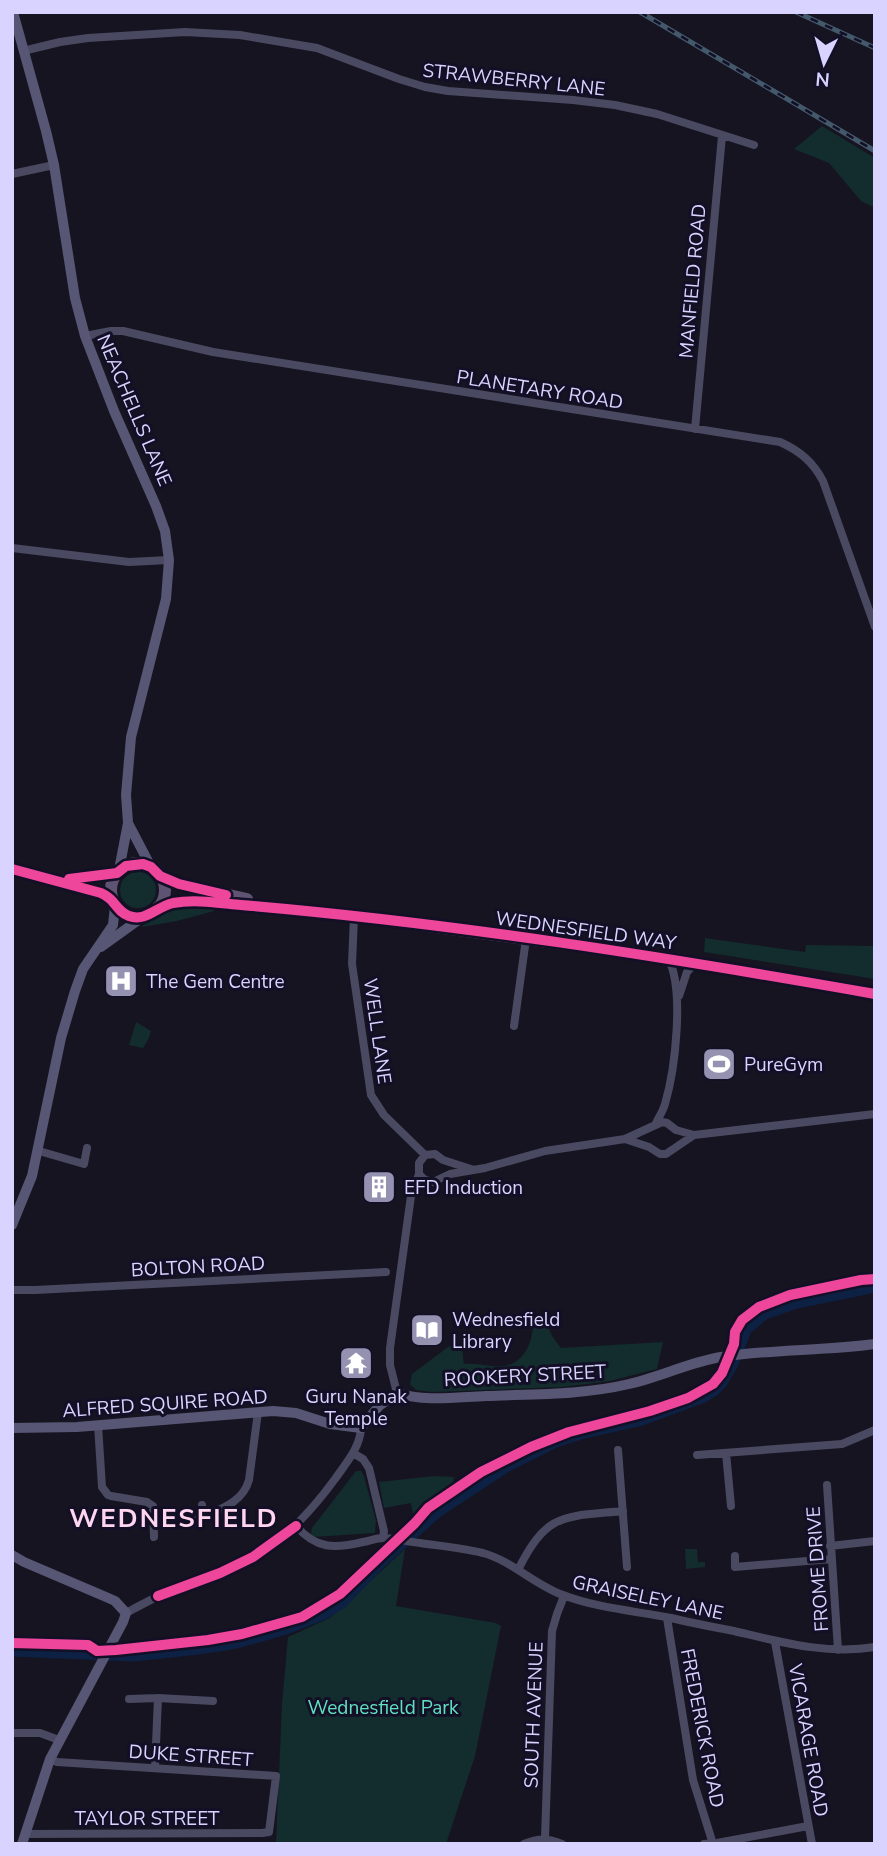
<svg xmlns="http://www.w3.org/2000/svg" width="887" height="1856" font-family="'Nunito Sans',sans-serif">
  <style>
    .green { fill: #132c2d }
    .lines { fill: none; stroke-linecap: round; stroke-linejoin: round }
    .canal { stroke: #0d2144; stroke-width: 9 }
    .street { stroke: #4a4962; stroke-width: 8 }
    .secondary { stroke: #575674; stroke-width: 10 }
    .primary { stroke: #5e5373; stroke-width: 12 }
    .rail-casing { stroke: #43596b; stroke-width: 5 }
    .rail { stroke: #130f26; stroke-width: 2.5; stroke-dasharray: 8; stroke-linecap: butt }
    .cycleway-casing { stroke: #130f26; stroke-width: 15 }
    .cycleway { stroke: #ed469a; stroke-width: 10 }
    .labels { text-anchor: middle; stroke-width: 6; stroke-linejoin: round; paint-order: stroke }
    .street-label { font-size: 19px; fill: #d9d4ff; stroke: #130f26 }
    .poi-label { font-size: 19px; fill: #d9d4ff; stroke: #130f26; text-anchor: start }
    .park-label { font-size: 19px; fill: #5fe0c0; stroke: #130f26 }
    .district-label { font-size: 26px; font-weight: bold; letter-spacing: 2px; fill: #ffd6f0; stroke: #130f26 }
  </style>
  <rect width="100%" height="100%" fill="#161421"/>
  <path class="green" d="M 822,126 L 875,158 L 875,208 L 861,201 L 829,163 L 794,149 Z
    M120 890a18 18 0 1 1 36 0a18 18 0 1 1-36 0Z
    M 182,907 L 214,907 L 214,911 L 177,921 L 142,927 L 142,926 L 172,909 Z
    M 705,938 L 805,952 L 806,945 L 875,946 L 875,979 L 704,952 Z
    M 136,1022 L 151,1031 L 148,1040 L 143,1048 L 129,1045 Z
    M 533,1324 L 547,1324 L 552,1336 L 561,1348 L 663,1342 L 657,1369 L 610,1381 L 562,1387 L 432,1392 L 416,1390 L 410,1384 L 412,1374 L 448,1347 L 455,1344 C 465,1347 462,1355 464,1364 C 474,1363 482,1365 492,1366 C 520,1370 532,1348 533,1324 Z
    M 356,1471 L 361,1471 L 364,1476 L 376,1521 L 375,1533 L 313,1537 L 311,1533 L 312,1528 Z
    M 434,1476 L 454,1477 L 453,1486 L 419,1514 L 413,1514 L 411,1503 L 384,1508 L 379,1482 Z
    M 405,1549 L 396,1606 L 496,1623 L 501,1626 L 475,1756 L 446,1844 L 276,1844 L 282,1704 L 288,1637 L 330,1618 Z
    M 685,1549 L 697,1549 L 698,1562 L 705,1562 L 705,1567 L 686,1569 Z"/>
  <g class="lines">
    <path class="canal" d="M 12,1652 L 134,1657 L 198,1650 L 232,1645 L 259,1638 L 286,1630 L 325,1615 L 341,1605 L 380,1565 L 438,1513 L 508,1467 L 556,1443 L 584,1434 L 642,1421 L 704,1398 L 714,1392 L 723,1383 L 734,1364 L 747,1330 L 765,1315 L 797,1304 L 875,1288"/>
    <path class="street" d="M 23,51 L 60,42 L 88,38 L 185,32 L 240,35 L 317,48 L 399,79 L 425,87 L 448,91 L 573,100 L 615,105 L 657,114 L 754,145
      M 12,174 L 54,165
      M 85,336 L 111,331 L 123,331 L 213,352 L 780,442 C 800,451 813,462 823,481 L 875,627
      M 695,429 L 722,136
      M 12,548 L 129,562 L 169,560
      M 354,916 L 352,964 L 371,1095 L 384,1115 L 425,1155
      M 679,996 L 687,972 L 695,963
      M 514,1026 L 526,939
      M 656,1123 C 659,1117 663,1111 665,1104 C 675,1070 685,989 668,958
      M 625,1139 L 649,1147 L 660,1154 L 666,1154 L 694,1135 L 875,1114
      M 39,1151 L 84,1164 L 87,1148
      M 419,1174 L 425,1180 L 433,1182 L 450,1174 L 485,1168 L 545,1151 L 625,1139 L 662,1122 L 667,1123 L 676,1130 L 694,1135
      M 12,1290 L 35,1290 L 386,1272
      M 397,1393 L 390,1365 L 390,1348 L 411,1196 L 419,1174 L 419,1163 L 425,1155 L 435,1154 L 443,1160 L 474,1170
      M 98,1425 L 102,1487 L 108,1495 L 111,1496 L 147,1502 L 153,1506 L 154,1537
      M 618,1450 L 627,1567
      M 353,1453 L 363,1459 L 369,1468 L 384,1531 L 383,1538
      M 726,1453 L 731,1506
      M 697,1455 L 842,1444 L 875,1430
      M 827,1485 L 838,1650
      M 202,1505 L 204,1516
      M 195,1521 C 216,1510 242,1505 249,1480 L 258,1412
      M 296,1526 C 316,1549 334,1549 363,1542 C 369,1541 377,1538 383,1538 C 395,1538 408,1542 420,1543 C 441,1546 462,1548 483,1553 C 512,1561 535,1585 563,1595 C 597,1608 635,1611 671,1618 C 692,1623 713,1627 734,1631 C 781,1642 826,1655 875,1647
      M 830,1546 L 875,1541
      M 735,1556 L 735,1567 L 831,1559
      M 518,1570 C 547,1512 563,1517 623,1511
      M 126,1613 C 137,1607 148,1601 159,1596 C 190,1582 224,1574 254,1557 C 286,1539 313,1509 335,1479 C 346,1463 360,1448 361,1428
      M 667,1618 L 693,1780 L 713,1844
      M 775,1642 L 812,1844
      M 129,1699 L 158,1698 L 213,1701
      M 12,1733 L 40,1733 L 59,1740
      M 155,1767 L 158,1698
      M 25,1834 L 262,1833 L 269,1832 L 276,1776 L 57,1762 L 50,1759
      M 545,1838 L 552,1631 L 557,1614 L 564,1596
      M 524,1844 C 538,1838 548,1838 562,1844
      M 704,1844 L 717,1843 L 808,1826"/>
    <path class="secondary" d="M 13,12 L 46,131 L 54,165 L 75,298 L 85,336 L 114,411 L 156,506 L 165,531 L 169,560 L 166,599 L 131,737 L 126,795 L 128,823 L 119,870
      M 128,823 L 151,867
      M 101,947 L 144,916
      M 12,1225 L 32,1176 L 61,1038 L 75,991 L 83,969 L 113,925 L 115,906
      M 12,1428 L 77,1427 L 273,1411 L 296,1413 L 330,1424 L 361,1428 L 379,1406 L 397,1393 C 424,1402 458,1397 486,1396 C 534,1394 583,1395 629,1384 C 660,1377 690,1362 721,1357 C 772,1349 824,1351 875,1344
      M 12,1555 L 24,1562 L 106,1597 L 115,1601 L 126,1613 L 123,1622 L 50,1759 L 22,1844"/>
    <path class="primary" d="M111 890a27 27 0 1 1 54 0a27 27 0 1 1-54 0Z
      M 12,869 L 101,893 L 113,900
      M 160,876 L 179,884 L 247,899
      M 66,880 L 117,873
      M 158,907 L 188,901 L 354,916 L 668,958 L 875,994"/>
    <g class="rail-casing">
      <path id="rail" d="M 640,12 L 875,151
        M 796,12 L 875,48"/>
    </g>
    <use href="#rail" class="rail"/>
    <g class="cycleway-casing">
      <path id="cycleway" d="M 12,869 L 101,893 C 105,895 110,898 113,902 C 118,908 121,913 129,916 C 146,922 156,907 173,903 C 195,899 219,903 241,905 C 454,923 665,957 875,994
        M 69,879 L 117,873 L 126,866 L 143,864 L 151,867 L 160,876 L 179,884 L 226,895
        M 158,1596 L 220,1573 L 253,1557 L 296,1526
        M 12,1643 L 88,1645 L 97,1651 L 116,1650 L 208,1640 L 242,1634 L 302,1617 L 340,1594 L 415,1523 L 428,1508 L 481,1472 L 531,1447 L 569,1432 L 650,1411 L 688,1398 L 713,1384 L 722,1373 L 734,1344 L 735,1332 L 742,1320 L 759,1307 L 790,1295 L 861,1280 L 875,1279"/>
    </g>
    <use href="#cycleway" class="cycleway"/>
  </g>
  <defs>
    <g id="hospital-square" transform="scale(1.75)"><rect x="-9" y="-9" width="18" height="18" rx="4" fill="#9591b1" stroke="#130f26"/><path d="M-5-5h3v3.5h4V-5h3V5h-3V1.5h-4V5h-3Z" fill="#fff"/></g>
    <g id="stadium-square" transform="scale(1.75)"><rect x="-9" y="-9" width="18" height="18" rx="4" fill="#9591b1" stroke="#130f26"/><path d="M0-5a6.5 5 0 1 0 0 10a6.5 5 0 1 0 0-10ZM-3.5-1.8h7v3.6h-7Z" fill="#fff"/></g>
    <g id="building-square" transform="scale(1.75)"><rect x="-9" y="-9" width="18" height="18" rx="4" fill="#9591b1" stroke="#130f26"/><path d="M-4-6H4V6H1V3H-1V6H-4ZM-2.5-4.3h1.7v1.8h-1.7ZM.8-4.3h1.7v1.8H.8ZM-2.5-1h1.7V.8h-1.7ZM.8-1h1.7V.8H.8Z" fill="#fff"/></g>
    <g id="library-square" transform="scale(1.75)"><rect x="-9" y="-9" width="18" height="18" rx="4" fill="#9591b1" stroke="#130f26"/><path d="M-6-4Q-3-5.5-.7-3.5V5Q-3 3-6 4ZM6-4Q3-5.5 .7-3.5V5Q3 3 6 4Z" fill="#fff"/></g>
    <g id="temple-square" transform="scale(1.75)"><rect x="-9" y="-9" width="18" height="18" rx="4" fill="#9591b1" stroke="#130f26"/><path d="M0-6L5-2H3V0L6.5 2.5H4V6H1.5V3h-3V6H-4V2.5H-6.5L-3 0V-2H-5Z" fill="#fff"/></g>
  </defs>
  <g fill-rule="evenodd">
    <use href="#hospital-square" x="121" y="981"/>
    <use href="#stadium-square" x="719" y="1064"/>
    <use href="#building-square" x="379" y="1187"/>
    <use href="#library-square" x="427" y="1330"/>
    <use href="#temple-square" x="356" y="1363"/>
  </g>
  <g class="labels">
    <g class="street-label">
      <text transform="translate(514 79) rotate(6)" y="7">STRAWBERRY LANE</text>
      <text transform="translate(692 281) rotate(-85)" y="7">MANFIELD ROAD</text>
      <text transform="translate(540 389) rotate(9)" y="7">PLANETARY ROAD</text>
      <text transform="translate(135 410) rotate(67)" y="7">NEACHELLS LANE</text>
      <text transform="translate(586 930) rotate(8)" y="7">WEDNESFIELD WAY</text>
      <text transform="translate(378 1031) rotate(82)" y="7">WELL LANE</text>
      <text transform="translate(198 1266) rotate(-3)" y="7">BOLTON ROAD</text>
      <text transform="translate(525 1375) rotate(-3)" y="7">ROOKERY STREET</text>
      <text transform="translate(165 1403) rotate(-4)" y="7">ALFRED SQUIRE ROAD</text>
      <text transform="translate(817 1569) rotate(-94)" y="7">FROME DRIVE</text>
      <text transform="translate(648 1597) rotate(12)" y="7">GRAISELEY LANE</text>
      <text transform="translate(533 1715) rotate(-88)" y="7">SOUTH AVENUE</text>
      <text transform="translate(703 1728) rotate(79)" y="7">FREDERICK ROAD</text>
      <text transform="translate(809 1740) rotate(80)" y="7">VICARAGE ROAD</text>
      <text transform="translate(191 1755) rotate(4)" y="7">DUKE STREET</text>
      <text x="147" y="1825">TAYLOR STREET</text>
    </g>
    <g class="poi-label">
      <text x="146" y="988">The Gem Centre</text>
      <text x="744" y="1071">PureGym</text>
      <text x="404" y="1194">EFD Induction</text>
      <text x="452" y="1326">Wednesfield<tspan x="452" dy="22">Library</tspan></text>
      <text x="356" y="1403" text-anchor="middle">Guru Nanak<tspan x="356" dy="22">Temple</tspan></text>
    </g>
    <g class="park-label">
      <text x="383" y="1714">Wednesfield Park</text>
    </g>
    <g class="district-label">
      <text x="174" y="1527">WEDNESFIELD</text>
    </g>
  </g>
  <rect width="887" height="1856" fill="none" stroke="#d9d4ff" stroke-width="28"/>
  <g transform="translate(824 63) rotate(185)" stroke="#130f26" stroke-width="5" paint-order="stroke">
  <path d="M0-5L12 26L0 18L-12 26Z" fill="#d9d4ff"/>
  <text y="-10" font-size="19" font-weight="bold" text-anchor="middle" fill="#d9d4ff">N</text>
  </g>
</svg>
